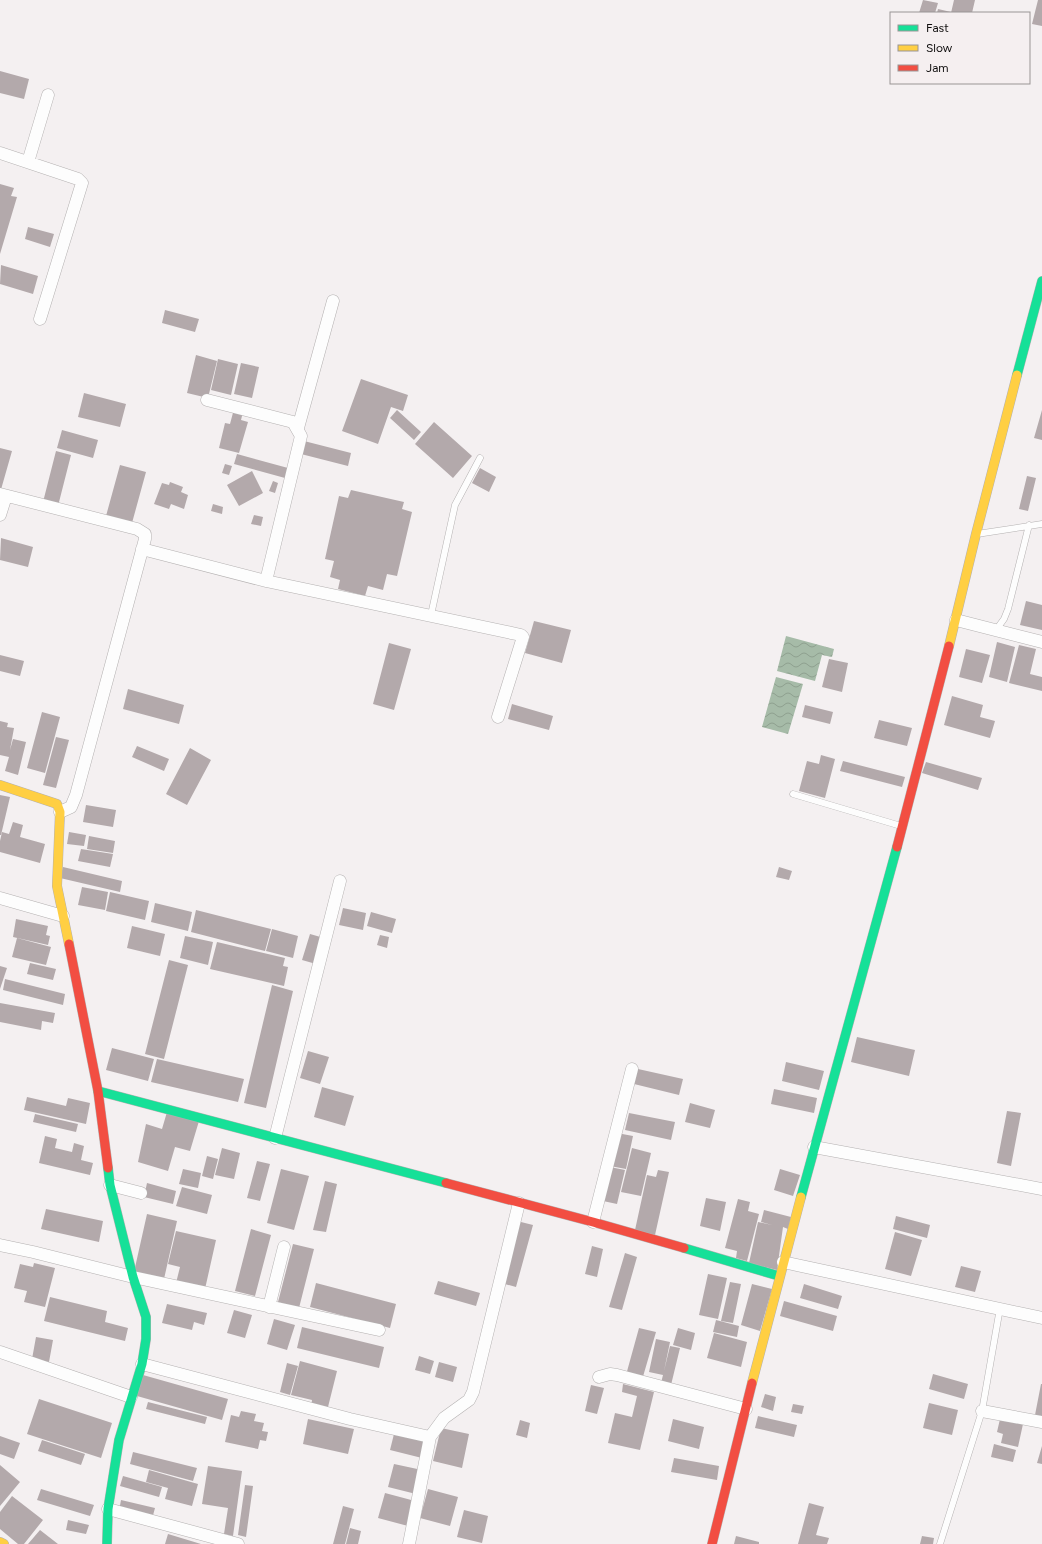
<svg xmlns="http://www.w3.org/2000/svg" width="1042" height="1544" font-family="Figtree,sans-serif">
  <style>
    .water { fill: url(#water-waves) }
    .building { fill: #b3a9ab }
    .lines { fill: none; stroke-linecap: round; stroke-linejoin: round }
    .lane-casing { stroke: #b4b1b1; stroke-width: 7 }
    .street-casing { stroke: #b4b1b1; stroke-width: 13 }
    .fast-casing { stroke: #b4b1b1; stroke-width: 10 }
    .slow-casing { stroke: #b4b1b1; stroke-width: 10 }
    .jam-casing { stroke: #b4b1b1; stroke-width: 10 }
    .lane { stroke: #fdfdfd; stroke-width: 6 }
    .street { stroke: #fdfdfd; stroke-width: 12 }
    .fast { stroke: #16e098; stroke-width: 9 }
    .slow { stroke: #ffcf43; stroke-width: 9 }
    .jam { stroke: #f24e42; stroke-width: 9 }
  </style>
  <defs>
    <pattern id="water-waves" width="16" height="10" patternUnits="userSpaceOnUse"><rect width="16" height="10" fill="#a6bba8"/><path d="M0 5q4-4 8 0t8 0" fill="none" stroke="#8ea08f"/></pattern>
  </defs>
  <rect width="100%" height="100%" fill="#f4f0f1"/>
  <path class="water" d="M 786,636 L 834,649 L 832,657 L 822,655 L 815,681 L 777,671 Z
    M 776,677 L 803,684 L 788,734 L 762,727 Z"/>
  <path class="building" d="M 923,0 L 938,3 L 935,13 L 919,13 Z
    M 954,0 L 975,0 L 972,13 L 951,13 Z
    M 1038,0 L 1042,0 L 1042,26 L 1032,24 Z
    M 938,9 L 951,12 L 951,13 L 937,13 Z
    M 0,71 L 29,79 L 24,99 L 0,93 Z
    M 0,184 L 14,188 L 11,196 L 17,197 L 0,254 Z
    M 28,227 L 54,234 L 50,247 L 25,239 Z
    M 1,265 L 38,276 L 33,294 L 0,284 Z
    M 165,310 L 199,319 L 195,332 L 162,323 Z
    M 196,355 L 217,361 L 208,398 L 187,393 Z
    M 218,359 L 238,364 L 231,395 L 211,390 Z
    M 241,363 L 259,367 L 252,398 L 234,394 Z
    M 361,379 L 408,395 L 403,411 L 391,407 L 378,444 L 342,431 Z
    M 84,393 L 126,404 L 120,427 L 78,417 Z
    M 234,409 L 243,412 L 241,420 L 248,422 L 239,453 L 219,448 L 225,423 L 230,424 Z
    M 397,410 L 421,432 L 414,440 L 390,418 Z
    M 1042,410 L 1042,440 L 1034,438 Z
    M 434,422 L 472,456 L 453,478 L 415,444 Z
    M 62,430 L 98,440 L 93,458 L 57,448 Z
    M 304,441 L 351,453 L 348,466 L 301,454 Z
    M 0,448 L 12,451 L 0,493 Z
    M 56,451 L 71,455 L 58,506 L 43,502 Z
    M 237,454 L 288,468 L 285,478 L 234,464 Z
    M 225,464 L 232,466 L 229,475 L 222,473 Z
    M 120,465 L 146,472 L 132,523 L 106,516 Z
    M 480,468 L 496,477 L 489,492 L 472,483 Z
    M 252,471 L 263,493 L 239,506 L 227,485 Z
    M 1027,476 L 1036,478 L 1028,511 L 1019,509 Z
    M 273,481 L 278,483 L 275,493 L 269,491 Z
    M 170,482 L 183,487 L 181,492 L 188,495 L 184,509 L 171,504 L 169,509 L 154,504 L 162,483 L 169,485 Z
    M 351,490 L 404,502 L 402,509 L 412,512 L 397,576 L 387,574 L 383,590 L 368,586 L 365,596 L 338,589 L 340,580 L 330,577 L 334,561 L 325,559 L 339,496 L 348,498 Z
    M 213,504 L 223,507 L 222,514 L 211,511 Z
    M 254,515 L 263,517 L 261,526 L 251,524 Z
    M 1,538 L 33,547 L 28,567 L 0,560 Z
    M 1026,601 L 1042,605 L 1042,630 L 1020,625 Z
    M 534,621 L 571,630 L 562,663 L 525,653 Z
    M 997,642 L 1015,647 L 1007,682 L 989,677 Z
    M 389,643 L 411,649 L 394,710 L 373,704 Z
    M 1019,645 L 1036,649 L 1030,674 L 1042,677 L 1042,691 L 1009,683 Z
    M 966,649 L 990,655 L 982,683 L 959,677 Z
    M 0,655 L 24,661 L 20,676 L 0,671 Z
    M 829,659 L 848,663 L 842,692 L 822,687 Z
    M 128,689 L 184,705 L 179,724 L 123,709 Z
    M 952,696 L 983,705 L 980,717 L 995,721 L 990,738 L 944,725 Z
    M 512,704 L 553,716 L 549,730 L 508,719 Z
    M 805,705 L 833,712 L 830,724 L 802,717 Z
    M 42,712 L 60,717 L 45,773 L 27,768 Z
    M 879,720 L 912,728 L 907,746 L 874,738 Z
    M 0,721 L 8,723 L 7,727 L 14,728 L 10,750 L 13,739 L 26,742 L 18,775 L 5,771 L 9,757 L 0,755 Z
    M 56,737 L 69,740 L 56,788 L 43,785 Z
    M 137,746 L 169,759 L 164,771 L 132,757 Z
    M 190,748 L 211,760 L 187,805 L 166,794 Z
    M 821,755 L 835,759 L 825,798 L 799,791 L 807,761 L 819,764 Z
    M 843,761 L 905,777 L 902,787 L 840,771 Z
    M 926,762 L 982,778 L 978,790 L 922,773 Z
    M 0,795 L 10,797 L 1,835 L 0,835 Z
    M 86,805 L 116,810 L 113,827 L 83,822 Z
    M 13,822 L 23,825 L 20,837 L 45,844 L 40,863 L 0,852 L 0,841 L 2,832 L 9,834 Z
    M 69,832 L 86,835 L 84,846 L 67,844 Z
    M 89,836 L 115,841 L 113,853 L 87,849 Z
    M 81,849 L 113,854 L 110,867 L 78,861 Z
    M 63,867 L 122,881 L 120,892 L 60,878 Z
    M 779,867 L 792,871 L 789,880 L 776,877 Z
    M 82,887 L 108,892 L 105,910 L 78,905 Z
    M 110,892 L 149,901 L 145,920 L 106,911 Z
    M 155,903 L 192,912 L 188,931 L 151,922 Z
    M 343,908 L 366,913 L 363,930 L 339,925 Z
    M 196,910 L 271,929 L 265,951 L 191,932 Z
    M 371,912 L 396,919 L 392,933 L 367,926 Z
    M 16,919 L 48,926 L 46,935 L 50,936 L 48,945 L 13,937 Z
    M 132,926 L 165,934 L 160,956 L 127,948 Z
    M 272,929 L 298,936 L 293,958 L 266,951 Z
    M 310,934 L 324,938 L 316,964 L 302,960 Z
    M 380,935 L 389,937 L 387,948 L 377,945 Z
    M 185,936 L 213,942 L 208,965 L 180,958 Z
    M 17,938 L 51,947 L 46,965 L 12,957 Z
    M 217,942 L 285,958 L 283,966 L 288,967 L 284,986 L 210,969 Z
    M 169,960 L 188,965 L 164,1059 L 145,1054 Z
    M 30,963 L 56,969 L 53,980 L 27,974 Z
    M 0,966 L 7,968 L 0,989 Z
    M 5,979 L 65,994 L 63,1005 L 3,990 Z
    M 272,985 L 293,991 L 266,1108 L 244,1103 Z
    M 0,1003 L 55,1013 L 53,1023 L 42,1021 L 41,1030 L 0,1022 Z
    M 857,1037 L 915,1050 L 909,1076 L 851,1062 Z
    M 112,1048 L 154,1059 L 148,1081 L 106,1070 Z
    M 308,1051 L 329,1057 L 320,1084 L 300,1078 Z
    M 157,1059 L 244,1079 L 238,1102 L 151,1082 Z
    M 786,1062 L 824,1071 L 819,1090 L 782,1081 Z
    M 638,1069 L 683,1079 L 679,1095 L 634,1084 Z
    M 322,1087 L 354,1096 L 345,1126 L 314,1117 Z
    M 774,1089 L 817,1098 L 814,1113 L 771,1104 Z
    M 27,1097 L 66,1106 L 68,1098 L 90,1103 L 86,1124 L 24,1110 Z
    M 690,1103 L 715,1110 L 710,1128 L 685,1122 Z
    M 1007,1111 L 1021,1113 L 1011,1166 L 997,1163 Z
    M 167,1112 L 199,1121 L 190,1151 L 175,1147 L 168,1171 L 138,1162 L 146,1124 L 162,1129 Z
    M 629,1113 L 675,1122 L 671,1140 L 625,1130 Z
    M 35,1114 L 78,1124 L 76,1132 L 33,1122 Z
    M 617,1133 L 633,1136 L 626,1169 L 610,1166 Z
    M 45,1136 L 57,1139 L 55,1148 L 72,1152 L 74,1143 L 84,1146 L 81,1160 L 93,1163 L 90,1175 L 39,1163 Z
    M 222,1148 L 240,1153 L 234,1179 L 215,1175 Z
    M 632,1148 L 651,1153 L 641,1196 L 621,1192 Z
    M 207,1156 L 218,1159 L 213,1179 L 202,1176 Z
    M 257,1161 L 270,1164 L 260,1201 L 247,1198 Z
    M 610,1167 L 625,1170 L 617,1204 L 603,1201 Z
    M 183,1169 L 201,1173 L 198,1188 L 179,1184 Z
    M 281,1169 L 309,1176 L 294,1230 L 267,1223 Z
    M 780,1169 L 800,1175 L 793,1196 L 774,1190 Z
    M 658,1170 L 669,1172 L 655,1235 L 635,1230 L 647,1175 L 656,1177 Z
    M 325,1181 L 337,1184 L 326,1232 L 313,1230 Z
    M 147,1183 L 176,1191 L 173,1204 L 144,1197 Z
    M 182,1187 L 212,1195 L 207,1214 L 176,1206 Z
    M 706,1198 L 726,1202 L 720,1231 L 700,1226 Z
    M 738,1199 L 750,1202 L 748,1211 L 759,1214 L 747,1261 L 736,1258 L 737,1251 L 725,1248 Z
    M 46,1209 L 103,1221 L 99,1242 L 41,1229 Z
    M 764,1210 L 791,1217 L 788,1229 L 783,1227 L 777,1270 L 749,1263 L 758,1222 L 772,1225 L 761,1222 Z
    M 147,1214 L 177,1221 L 164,1279 L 134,1272 Z
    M 896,1216 L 930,1225 L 927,1238 L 893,1229 Z
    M 517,1221 L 533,1225 L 516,1287 L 501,1283 Z
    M 251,1229 L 271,1235 L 255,1296 L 235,1291 Z
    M 176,1231 L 216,1240 L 205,1289 L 176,1283 L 180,1267 L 168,1264 Z
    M 895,1232 L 922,1240 L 911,1276 L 885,1269 Z
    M 293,1244 L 314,1249 L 299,1308 L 278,1302 Z
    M 592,1246 L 603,1249 L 597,1277 L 585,1274 Z
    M 625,1253 L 637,1257 L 622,1310 L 609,1307 Z
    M 34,1263 L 55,1268 L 45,1307 L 24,1302 L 27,1291 L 14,1288 L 20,1264 L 33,1267 Z
    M 961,1266 L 981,1271 L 975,1292 L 955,1287 Z
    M 708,1274 L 727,1278 L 718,1319 L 699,1315 Z
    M 438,1281 L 480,1293 L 476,1306 L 434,1294 Z
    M 730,1282 L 741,1284 L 733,1323 L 721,1321 Z
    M 316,1283 L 396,1304 L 390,1328 L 310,1307 Z
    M 752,1284 L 772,1289 L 760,1331 L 741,1325 Z
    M 804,1284 L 842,1296 L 838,1309 L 800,1298 Z
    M 50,1297 L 107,1311 L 105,1322 L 128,1328 L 125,1341 L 44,1321 Z
    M 784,1301 L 837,1316 L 833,1331 L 780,1316 Z
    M 167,1304 L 207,1313 L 204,1325 L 194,1322 L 192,1330 L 162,1323 Z
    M 234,1310 L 252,1315 L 245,1338 L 227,1333 Z
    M 274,1319 L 295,1325 L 287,1350 L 267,1344 Z
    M 716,1320 L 739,1326 L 737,1337 L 713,1332 Z
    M 302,1327 L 384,1347 L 379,1368 L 297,1348 Z
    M 639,1328 L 656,1332 L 642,1380 L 626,1375 Z
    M 678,1328 L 695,1333 L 691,1350 L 673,1345 Z
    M 714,1333 L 747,1342 L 741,1367 L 707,1358 Z
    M 36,1337 L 53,1340 L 49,1362 L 32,1359 Z
    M 656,1339 L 670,1342 L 664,1371 L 670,1346 L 680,1348 L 671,1385 L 661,1383 L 663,1375 L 649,1372 Z
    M 419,1356 L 434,1361 L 430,1374 L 415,1370 Z
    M 300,1361 L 337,1371 L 327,1411 L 311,1407 L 312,1400 L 291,1395 Z
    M 439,1362 L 457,1367 L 453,1382 L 435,1377 Z
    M 287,1363 L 298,1366 L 290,1395 L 280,1392 Z
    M 933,1374 L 968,1384 L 964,1399 L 929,1389 Z
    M 143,1375 L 228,1399 L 222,1420 L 137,1396 Z
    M 623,1384 L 654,1392 L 640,1450 L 608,1443 L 615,1413 L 632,1417 L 637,1396 L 622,1392 Z
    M 1041,1384 L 1042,1384 L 1042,1416 L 1035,1415 Z
    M 591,1385 L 604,1388 L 597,1414 L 585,1411 Z
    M 765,1394 L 776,1397 L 773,1411 L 761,1407 Z
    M 39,1399 L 112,1423 L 101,1458 L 27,1434 Z
    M 148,1402 L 207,1417 L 205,1424 L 146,1409 Z
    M 929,1403 L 958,1410 L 952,1435 L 923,1428 Z
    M 793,1404 L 804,1406 L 802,1414 L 791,1412 Z
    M 241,1411 L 256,1414 L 254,1421 L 264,1423 L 262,1431 L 268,1432 L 266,1441 L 260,1440 L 258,1449 L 225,1442 L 231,1415 L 239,1417 Z
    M 758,1416 L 797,1425 L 794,1437 L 755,1428 Z
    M 308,1419 L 354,1429 L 348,1454 L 303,1444 Z
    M 673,1419 L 704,1427 L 699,1449 L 668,1441 Z
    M 1000,1419 L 1023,1424 L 1018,1447 L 1001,1443 L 1003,1434 L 997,1432 Z
    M 520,1420 L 530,1423 L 527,1438 L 516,1435 Z
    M 441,1428 L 469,1434 L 462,1468 L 433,1461 Z
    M 394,1434 L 426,1442 L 422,1458 L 390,1450 Z
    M 0,1436 L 20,1443 L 14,1459 L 0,1454 Z
    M 42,1440 L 85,1454 L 81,1465 L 38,1451 Z
    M 994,1444 L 1016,1450 L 1013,1462 L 991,1457 Z
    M 1042,1446 L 1042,1464 L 1037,1463 Z
    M 133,1452 L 197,1468 L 193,1481 L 130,1464 Z
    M 674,1458 L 719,1466 L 717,1480 L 671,1472 Z
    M 394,1464 L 422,1470 L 416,1494 L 388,1487 Z
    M 0,1465 L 20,1482 L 0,1506 Z
    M 208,1466 L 242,1471 L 233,1536 L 224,1534 L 228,1508 L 202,1504 Z
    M 149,1470 L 198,1484 L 192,1506 L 165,1499 L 168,1488 L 146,1482 Z
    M 123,1476 L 162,1487 L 159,1497 L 120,1486 Z
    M 245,1485 L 253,1486 L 246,1537 L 238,1535 Z
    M 41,1489 L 94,1505 L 90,1516 L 37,1500 Z
    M 428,1489 L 458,1497 L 450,1526 L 420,1518 Z
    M 385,1493 L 415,1501 L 408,1526 L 378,1518 Z
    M 12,1496 L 43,1520 L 24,1544 L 18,1544 L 0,1529 L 0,1512 Z
    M 121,1500 L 155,1508 L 152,1519 L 119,1511 Z
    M 809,1503 L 824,1507 L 816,1535 L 829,1538 L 827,1544 L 798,1544 Z
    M 343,1506 L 354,1509 L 345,1544 L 333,1544 Z
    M 464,1510 L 488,1516 L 482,1543 L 457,1537 Z
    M 68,1520 L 89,1525 L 86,1534 L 66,1530 Z
    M 350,1528 L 361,1531 L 358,1544 L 346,1544 Z
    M 40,1530 L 58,1544 L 28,1544 Z
    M 168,1534 L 201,1544 L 165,1544 Z
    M 736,1536 L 759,1542 L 759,1544 L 734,1544 Z
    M 922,1536 L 934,1538 L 933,1544 L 920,1544 Z"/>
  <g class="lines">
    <g class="lane-casing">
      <path id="lane" d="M 977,534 L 1042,524
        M 431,615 L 455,505 L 480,458
        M 996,630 L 1004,619 L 1008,609 L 1029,525
        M 793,794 L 901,826
        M 940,1544 L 982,1411 L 1000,1308"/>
    </g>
    <g class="street-casing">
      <path id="street" d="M 0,153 L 78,179 L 82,183 L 40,319
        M 28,162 L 48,95
        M 207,400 L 293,422 L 301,436 L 266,581
        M 298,428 L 333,301
        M 0,494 L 137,529 L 145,534 L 145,539 L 76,795 L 71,807 L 60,812
        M 0,515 L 6,496
        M 142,549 L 266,581 L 521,635 L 523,637 L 498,717
        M 956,620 L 1042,642
        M 0,898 L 63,916
        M 275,1138 L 340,881
        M 814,1147 L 1042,1189
        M 110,1185 L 141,1193
        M 593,1222 L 632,1069
        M 0,1245 L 33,1252 L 133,1277 L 379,1330
        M 783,1262 L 1042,1318
        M 269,1307 L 284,1247
        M 0,1352 L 131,1397
        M 142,1364 L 350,1419 L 430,1437
        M 599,1377 L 610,1374 L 617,1375 L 746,1409
        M 982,1411 L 1042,1422
        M 108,1509 L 238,1544
        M 409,1544 L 430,1437 L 444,1418 L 469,1400 L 473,1392 L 519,1203"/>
    </g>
    <g class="fast-casing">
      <path id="fast" d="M 1017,375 L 1042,281
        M 98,1091 L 446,1183
        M 801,1197 L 897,847
        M 684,1248 L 779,1276
        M 107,1544 L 108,1509 L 119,1440 L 142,1364 L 146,1339 L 146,1317 L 133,1277 L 110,1185 L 108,1168"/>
    </g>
    <g class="slow-casing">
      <path id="slow" d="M 949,646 L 976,534 L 1017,375
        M 0,785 L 57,804 L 60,812 L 57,886 L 69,944
        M 752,1383 L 801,1197
        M 0,1542 L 4,1544"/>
    </g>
    <g class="jam-casing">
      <path id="jam" d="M 897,847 L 949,646
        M 69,944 L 98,1091 L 108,1168
        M 446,1183 L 593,1222 L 684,1248
        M 712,1544 L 752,1383"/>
    </g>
    <use href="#lane" class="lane"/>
    <use href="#street" class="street"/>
    <use href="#fast" class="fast"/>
    <use href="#slow" class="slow"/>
    <use href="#jam" class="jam"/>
  </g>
  <rect x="890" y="12" width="140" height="72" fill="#f5eff0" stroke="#999595"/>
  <rect x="898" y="25" width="20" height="6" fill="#16e098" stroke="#999595"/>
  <text x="926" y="32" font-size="12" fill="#0f0d0d">Fast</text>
  <rect x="898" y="45" width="20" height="6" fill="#ffcf43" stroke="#999595"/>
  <text x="926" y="52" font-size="12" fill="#0f0d0d">Slow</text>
  <rect x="898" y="65" width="20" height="6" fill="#f24e42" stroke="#999595"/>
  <text x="926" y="72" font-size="12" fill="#0f0d0d">Jam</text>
</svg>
